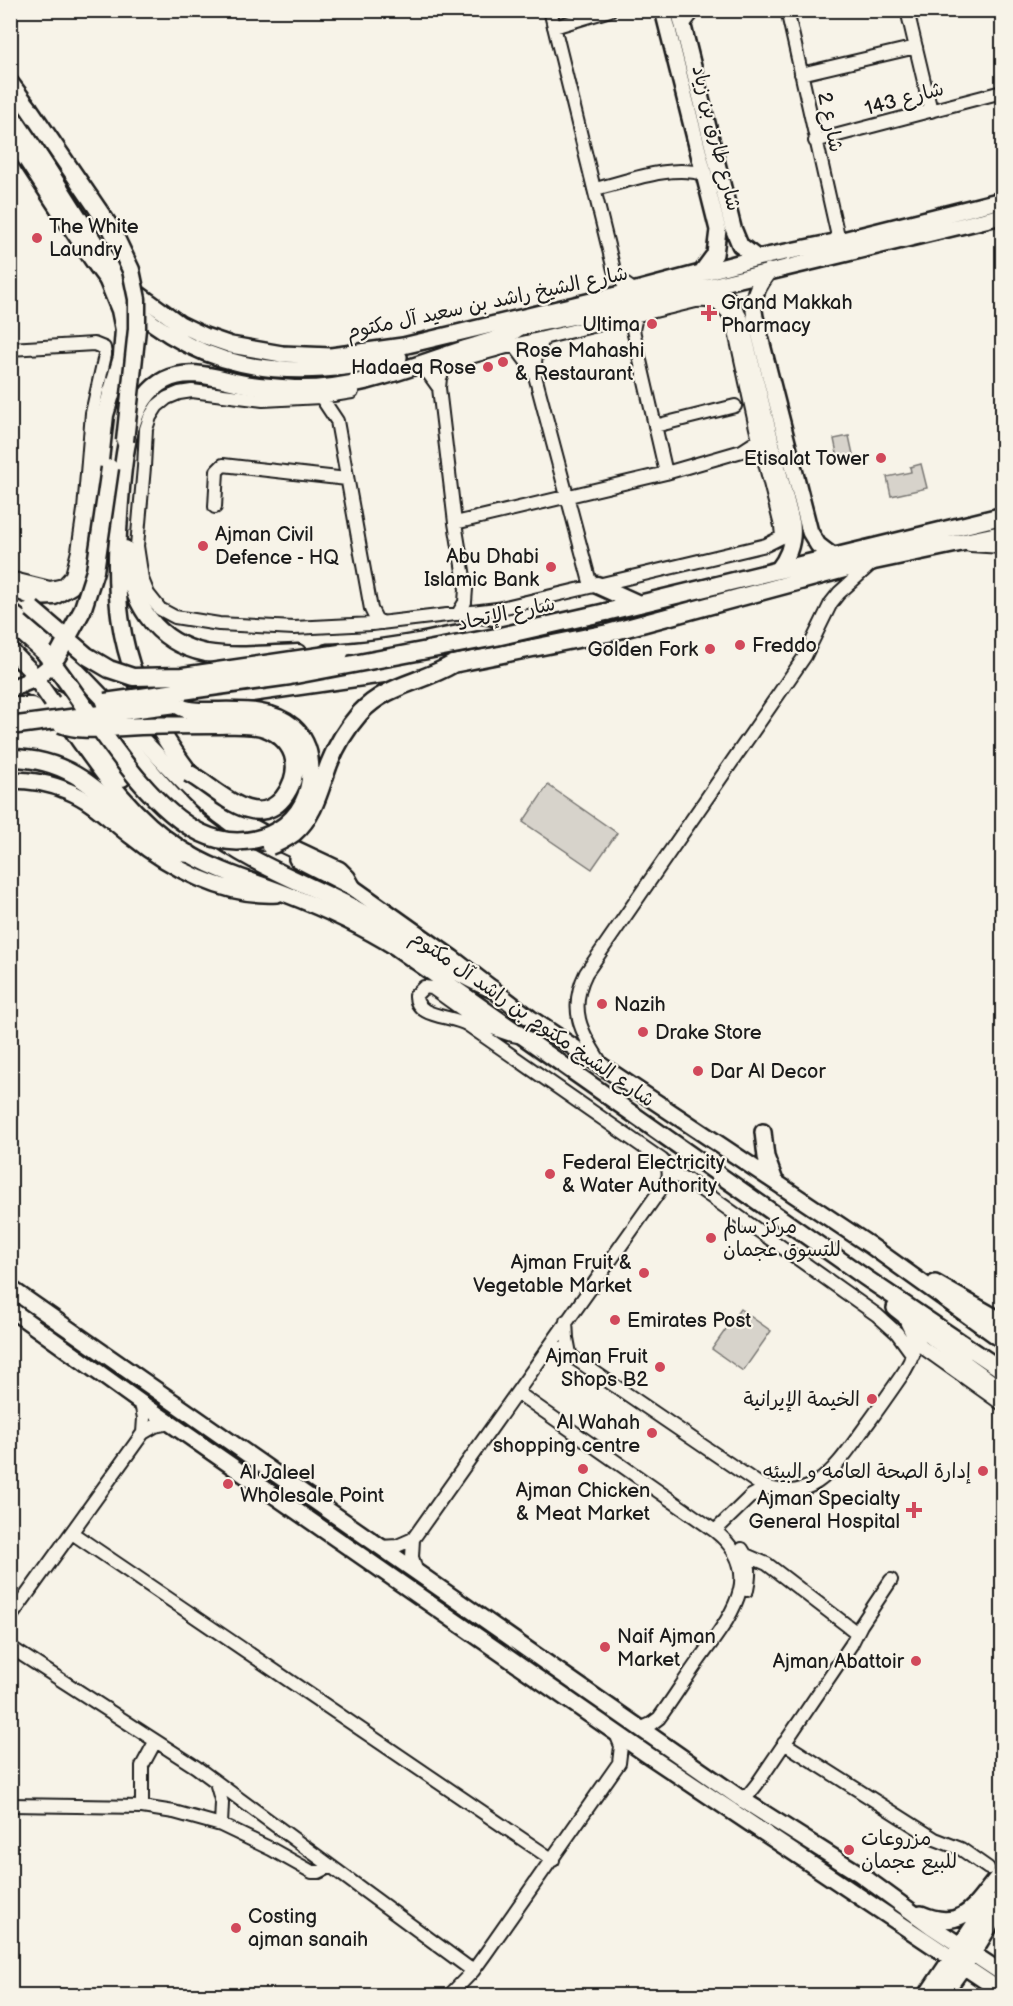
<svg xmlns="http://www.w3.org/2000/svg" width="1013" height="2006" font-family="'Balsamiq Sans','Playpen Sans Arabic',sans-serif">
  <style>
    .green { fill: #d7d3cb; stroke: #7a7874; stroke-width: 1.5 }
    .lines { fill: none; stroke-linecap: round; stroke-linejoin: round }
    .minor-casing { stroke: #1c1c1c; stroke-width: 16 }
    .major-casing { stroke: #1c1c1c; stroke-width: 20 }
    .highway-casing { stroke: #1c1c1c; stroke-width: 21 }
    .minor { stroke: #f7f3e8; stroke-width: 12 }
    .major { stroke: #f7f3e8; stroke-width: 15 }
    .highway { stroke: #f7f3e8; stroke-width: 16 }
    .major-bridge-casing { stroke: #1c1c1c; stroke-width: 20; stroke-linecap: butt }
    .highway-bridge-casing { stroke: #1c1c1c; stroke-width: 21; stroke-linecap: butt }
    .major-bridge { stroke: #f7f3e8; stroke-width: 15 }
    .highway-bridge { stroke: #f7f3e8; stroke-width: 16 }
    .poi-dot { fill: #d1495b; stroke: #f7f3e8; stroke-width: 2 }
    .labels { text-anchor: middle; stroke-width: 4.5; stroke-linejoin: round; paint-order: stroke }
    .street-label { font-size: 20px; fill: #1c1c1c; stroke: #f7f3e8 }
    .poi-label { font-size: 20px; fill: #1c1c1c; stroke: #f7f3e8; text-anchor: start }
  </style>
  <rect width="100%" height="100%" fill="#f7f3e8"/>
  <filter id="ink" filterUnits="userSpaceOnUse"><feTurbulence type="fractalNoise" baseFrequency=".0167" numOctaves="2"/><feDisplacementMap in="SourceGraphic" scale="12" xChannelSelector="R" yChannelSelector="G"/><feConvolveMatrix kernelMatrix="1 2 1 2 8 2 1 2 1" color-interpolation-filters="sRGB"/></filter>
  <g filter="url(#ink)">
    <path class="green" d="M 849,436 L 854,459 L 839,463 L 834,439 Z
      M 921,464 L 927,488 L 891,496 L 887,477 L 911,472 L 910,467 Z
      M 548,785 L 617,833 L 592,869 L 523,822 Z
      M 740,1309 L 771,1331 L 743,1371 L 712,1349 Z"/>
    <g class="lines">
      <g class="minor-casing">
        <path id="minor" d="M 550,10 L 614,270 L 622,282 L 635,291
          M 787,10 L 839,241
          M 907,10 L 931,111
          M 683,25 L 695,10
          M 554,27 L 610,10
          M 801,74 L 916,47
          M 815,141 L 1002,92
          M 595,189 C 629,181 669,164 704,174
          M 637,311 L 633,330 L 666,473
          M 544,338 L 536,354 L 534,372 L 591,586
          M 514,345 L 534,372
          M 10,349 L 94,344 L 104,348 L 105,355 L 92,413 L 84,510 L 78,551 L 72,575 L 63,585 L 50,588 L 10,578
          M 446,364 L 440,378 L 439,388 L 455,523 L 466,589 L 465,602 L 458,614
          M 416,365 L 429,374 L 439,388
          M 434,367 L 514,345 L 696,301 C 715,299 729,307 734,327 L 756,428 L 781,526 L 782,537
          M 352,392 L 321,397 L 263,400 L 192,391 L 179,393 L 167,398 L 157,406 L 150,417 L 146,429 L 144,467 L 137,546 L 142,579 L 148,594 L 160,609 L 175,617 L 219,624 L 294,628 L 372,624 L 497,609 L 766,545 L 782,537 L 792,524
          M 321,397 L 337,421 L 371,609 L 376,619 L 382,623
          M 655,426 L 735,406
          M 215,507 L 217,471 L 223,465 L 347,479
          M 455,523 L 666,473 L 742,451 L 759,440
          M 970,545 L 1002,547
          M 601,1063 C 581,1033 568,1009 586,973 L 805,656 L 831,603 L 839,593 L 871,564
          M 668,1179 L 675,1176 L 686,1179 L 877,1315 L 897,1333 L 913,1355
          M 903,1315 L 913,1336 L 922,1347 L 1002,1404
          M 566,1321 L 567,1338 L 570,1354
          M 552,1343 L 759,1484 C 811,1508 836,1467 863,1430 C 877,1411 891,1391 904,1372 L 910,1361 L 916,1341
          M 518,1393 L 715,1531 C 769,1574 728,1619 699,1660 C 685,1679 673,1699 659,1718 L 651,1724 L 640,1729
          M 141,1403 L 144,1418 L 143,1433
          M 715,1531 L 751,1496 L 766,1488
          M 72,1533 L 553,1860
          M 380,1547 L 397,1546 L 413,1539
          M 742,1549 C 751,1562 750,1575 747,1590
          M 746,1555 L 767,1564 L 857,1633
          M 417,1573 L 412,1557 L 413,1539 L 668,1179 C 670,1171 668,1165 662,1160 L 468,1025 C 452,1015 415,1018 416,995 L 424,987 L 432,988 C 460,1007 489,1033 523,1037
          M 10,1618 L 143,1433 L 155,1426 L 170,1423
          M 10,1647 L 196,1767 L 473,1971
          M 784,1743 L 935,1839 L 961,1849 L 988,1868
          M 216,1782 L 222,1803 L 221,1825
          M 740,1798 L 749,1794 L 757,1784 L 851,1645 L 861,1625 L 891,1580
          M 10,1805 L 142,1807 L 174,1812 L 221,1825 L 271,1849 L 312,1872 L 319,1872 L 331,1866
          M 142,1807 L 142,1766 L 155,1742
          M 449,1996 L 473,1971 L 486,1953 L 619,1763 L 621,1746 L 615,1731"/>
      </g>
      <g class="major-casing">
        <path id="major" d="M 663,10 L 718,230 L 715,254 L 701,273
          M 679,10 L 733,228 L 740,245 L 757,258
          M 10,109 L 95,243 L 116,271 L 136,292 L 180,324 L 205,336 L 231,345 L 282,354 L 331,356 L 403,346 L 629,292 L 757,258 L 839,241 L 1002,200
          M 10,135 C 29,164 48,193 67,222 C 81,242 93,263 109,282 C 187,373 288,384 399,357
          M 769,271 C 757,286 751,298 755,317 L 810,532 L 818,545 L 835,558
          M 703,287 L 729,300 L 740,319 L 792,524 C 794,542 789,556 778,570
          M 507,330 L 640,303 L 1002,216
          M 10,611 C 65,653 109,706 157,755 C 188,788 220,822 262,842
          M 52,702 C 90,754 124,813 181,849 C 213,870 250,880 286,894 C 325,909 362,926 397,948 L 866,1278 L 1002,1370
          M 10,780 C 31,780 50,783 68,791 C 93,801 110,820 131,836 C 170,868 225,897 277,894
          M 297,859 L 352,887 L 452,958 L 530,1018 L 871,1246 L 1002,1340
          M 763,1132 L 766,1157 L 775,1181
          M 935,1283 L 1002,1321
          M 10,1288 L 740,1798 L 860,1874 L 931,1926 L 1002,1973
          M 895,1308 L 966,1364 L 1002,1390
          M 10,1309 L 141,1403 L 645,1753 L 1002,1992
          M 921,1914 C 967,1934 978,1898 1002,1872
          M 926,1996 L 990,1901
          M 942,1996 L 973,1953 L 1002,1906"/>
      </g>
      <g class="highway-casing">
        <path id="highway" d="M 10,83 L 28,107
          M 108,281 L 120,310 L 124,330 L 121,368
          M 125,549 C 130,600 153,642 206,653 C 236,658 268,654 298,653
          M 597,585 L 639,604
          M 10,587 L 34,597 L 54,596 L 71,586 L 84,568 L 91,541 L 105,415 L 122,357
          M 606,612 L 1002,516
          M 10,622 L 44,652
          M 327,653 C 358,652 389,647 419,642 C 444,638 471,627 496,637
          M 10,676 L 107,725 C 142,756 167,796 204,827 C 251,865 307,883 359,911 C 405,935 444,970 492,989
          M 176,704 L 453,664 L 608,633 L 874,561 L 1002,534
          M 10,706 L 31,706 L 47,711
          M 76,721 L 122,778
          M 10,758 C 83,758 109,807 160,846 L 174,852 L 189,854
          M 352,887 L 347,878 L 339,870 C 302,852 259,835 227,811 C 202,792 184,767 167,741 C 112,653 113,588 121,488 C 124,453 129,398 165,380 C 192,366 223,381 251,385 C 265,387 280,388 294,389 C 352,391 406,369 459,351 C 480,344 500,341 518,328"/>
      </g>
      <use href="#minor" class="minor"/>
      <use href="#major" class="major"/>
      <use href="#highway" class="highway"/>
      <g class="major-bridge-casing">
        <path id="major-bridge" d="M 10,650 L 29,669 L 52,702"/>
      </g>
      <g class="highway-bridge-casing">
        <path id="highway-bridge" d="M 28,107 L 112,230 L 131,270 L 137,299 L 137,329 L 125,441
          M 32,609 L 87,656 L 109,669 L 133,677 L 183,676 L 340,653
          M 10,689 L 36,678 L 48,668 L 58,655 L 82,611 L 95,571 L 110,468
          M 105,702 L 290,676 L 496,637 L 606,612
          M 61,724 C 81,732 103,728 124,727 C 154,725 184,725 215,725 C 231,725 249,723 265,728 C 279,733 292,745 294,760 C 297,773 291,788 283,798 C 254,833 214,786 188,773
          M 10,726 L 176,704 C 186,712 198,711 210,711 C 237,711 272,708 293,727 C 304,737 309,749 310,763 C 316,825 253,858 201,833 C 139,803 88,705 44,652
          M 270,846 C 278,843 287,838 294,833 C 315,815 320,788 329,764 C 336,746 347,728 360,713 C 387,684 421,683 453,664"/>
      </g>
      <use href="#major-bridge" class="major-bridge"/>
      <use href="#highway-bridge" class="highway-bridge"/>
    </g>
  </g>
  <g class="poi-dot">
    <circle cx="37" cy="238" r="6"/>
    <path d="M706 304h6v6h6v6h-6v6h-6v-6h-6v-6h6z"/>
    <circle cx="652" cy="324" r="6"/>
    <circle cx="503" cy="362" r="6"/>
    <circle cx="488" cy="367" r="6"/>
    <circle cx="881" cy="458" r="6"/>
    <circle cx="203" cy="546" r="6"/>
    <circle cx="551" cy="567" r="6"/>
    <circle cx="740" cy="645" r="6"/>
    <circle cx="710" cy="649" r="6"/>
    <circle cx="602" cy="1004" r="6"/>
    <circle cx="643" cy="1032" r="6"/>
    <circle cx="698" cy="1071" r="6"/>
    <circle cx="550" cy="1174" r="6"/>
    <circle cx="711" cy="1238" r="6"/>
    <circle cx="644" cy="1273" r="6"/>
    <circle cx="615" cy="1320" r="6"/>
    <circle cx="660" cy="1367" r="6"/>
    <circle cx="872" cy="1399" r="6"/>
    <circle cx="652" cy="1433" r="6"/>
    <circle cx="583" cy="1469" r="6"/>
    <circle cx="983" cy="1471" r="6"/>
    <circle cx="228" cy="1484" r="6"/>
    <path d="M911 1501h6v6h6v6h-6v6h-6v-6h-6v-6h6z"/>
    <circle cx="605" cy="1647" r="6"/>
    <circle cx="916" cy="1661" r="6"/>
    <circle cx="849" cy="1850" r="6"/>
    <circle cx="236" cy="1928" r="6"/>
  </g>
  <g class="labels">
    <g class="street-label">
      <text transform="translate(904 98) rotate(-15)" y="7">شارع 143</text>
      <text transform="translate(831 122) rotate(78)" y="7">شارع 2</text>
      <text transform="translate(717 138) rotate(76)" y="7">شارع طارق بن زياد</text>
      <text transform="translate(487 302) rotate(-12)" y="7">شارع الشيخ راشد بن سعيد آل مكتوم</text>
      <text transform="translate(506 613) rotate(-12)" y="7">شارع الإتحاد</text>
      <text transform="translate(533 1018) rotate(35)" y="7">شارع الشيخ مكتوم بن راشد آل مكتوم</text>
    </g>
    <g class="poi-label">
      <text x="49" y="233">The White<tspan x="49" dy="23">Laundry</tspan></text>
      <text x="721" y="309">Grand Makkah<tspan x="721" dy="23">Pharmacy</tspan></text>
      <text x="640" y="331" text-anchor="end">Ultima</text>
      <text x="515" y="357">Rose Mahashi<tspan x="515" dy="23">&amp; Restaurant</tspan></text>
      <text x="476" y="374" text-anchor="end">Hadaeq Rose</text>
      <text x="869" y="465" text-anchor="end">Etisalat Tower</text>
      <text x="215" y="541">Ajman Civil<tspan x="215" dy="23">Defence - HQ</tspan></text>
      <text x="539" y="563" text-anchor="end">Abu Dhabi<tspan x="539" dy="23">Islamic Bank</tspan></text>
      <text x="752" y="652">Freddo</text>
      <text x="698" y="656" text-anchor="end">Golden Fork</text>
      <text x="614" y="1011">Nazih</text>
      <text x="655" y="1039">Drake Store</text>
      <text x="710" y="1078">Dar Al Decor</text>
      <text x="562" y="1169">Federal Electricity<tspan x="562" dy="23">&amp; Water Authority</tspan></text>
      <text x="723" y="1233">مركز سالم<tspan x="723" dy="23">للتسوق عجمان</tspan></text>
      <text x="632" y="1269" text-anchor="end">Ajman Fruit &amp;<tspan x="632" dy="23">Vegetable Market</tspan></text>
      <text x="627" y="1327">Emirates Post</text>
      <text x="648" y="1363" text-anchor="end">Ajman Fruit<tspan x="648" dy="23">Shops B2</tspan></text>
      <text x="860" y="1406" text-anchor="end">الخيمة الإيرانية</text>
      <text x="640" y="1429" text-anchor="end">Al Wahah<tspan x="640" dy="23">shopping centre</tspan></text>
      <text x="971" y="1478" text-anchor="end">إدارة الصحة العامه و البيئه</text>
      <text x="240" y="1479">Al Jaleel<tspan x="240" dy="23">Wholesale Point</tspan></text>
      <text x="583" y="1497" text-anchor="middle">Ajman Chicken<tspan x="583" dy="23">&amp; Meat Market</tspan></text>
      <text x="900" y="1505" text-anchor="end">Ajman Specialty<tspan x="900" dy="23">General Hospital</tspan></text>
      <text x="617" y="1643">Naif Ajman<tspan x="617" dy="23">Market</tspan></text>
      <text x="904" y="1668" text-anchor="end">Ajman Abattoir</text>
      <text x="861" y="1845">مزروعات<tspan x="861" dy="23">للبيع عجمان</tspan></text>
      <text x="248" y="1923">Costing<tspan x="248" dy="23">ajman sanaih</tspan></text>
    </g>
  </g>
  <rect width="1013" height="2006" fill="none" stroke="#f7f3e8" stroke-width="36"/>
  <rect x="18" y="18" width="977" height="1970" fill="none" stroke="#1c1c1c" stroke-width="2" filter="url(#ink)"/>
</svg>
